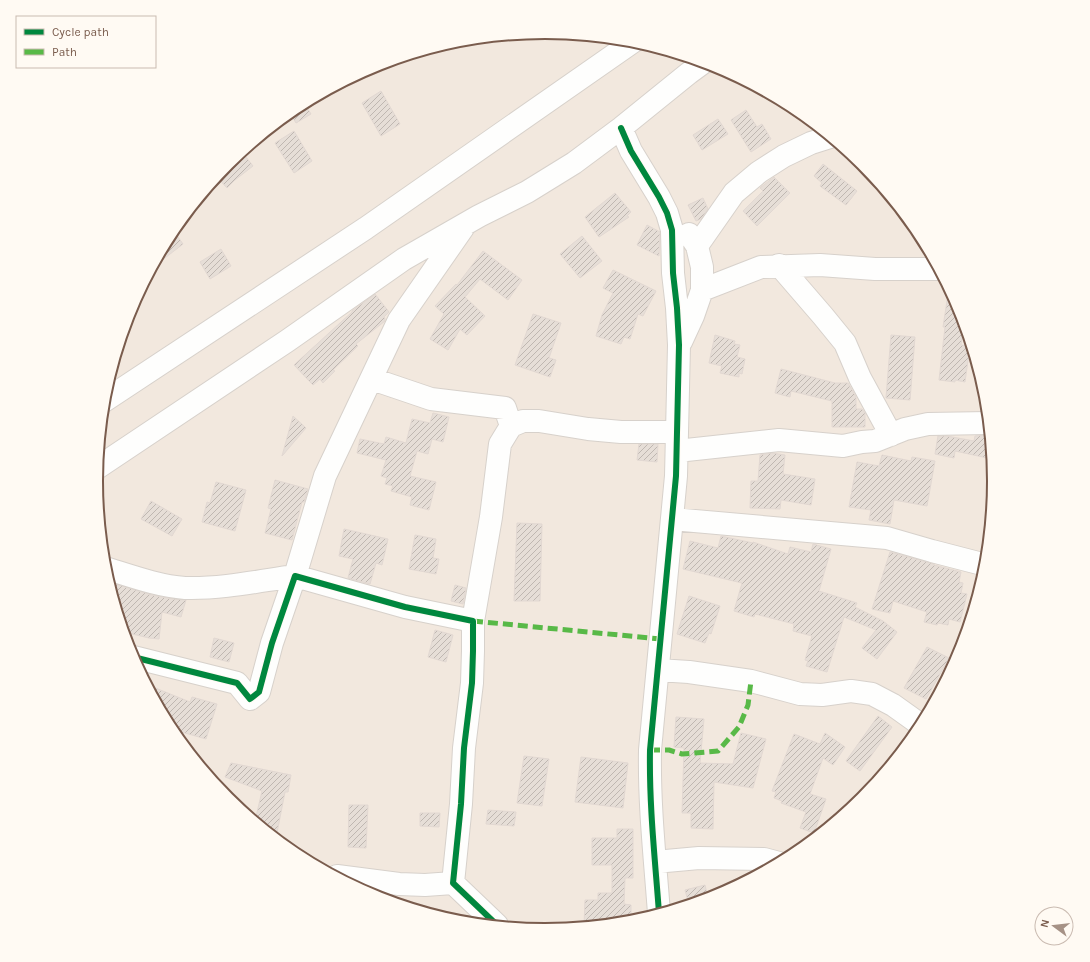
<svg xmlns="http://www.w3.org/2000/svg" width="1090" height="962" font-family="Karla,sans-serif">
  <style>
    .residential { fill: #f2e8de }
    .building { fill: url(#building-hatch); stroke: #e2d8d2 }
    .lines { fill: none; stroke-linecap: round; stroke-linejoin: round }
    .minor-casing { stroke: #d7d1cb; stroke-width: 24 }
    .minor { stroke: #fefefd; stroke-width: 22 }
    .quiet { stroke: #58b947; stroke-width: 5; stroke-dasharray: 10 5; stroke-linecap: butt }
    .cycleway-casing { stroke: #fffaf3; stroke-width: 8 }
    .cycleway { stroke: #00873e; stroke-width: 6 }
    .rim { fill: none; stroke: #7a5c4d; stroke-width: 2 }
  </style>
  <defs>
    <pattern id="building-hatch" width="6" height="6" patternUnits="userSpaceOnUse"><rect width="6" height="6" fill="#e6ded7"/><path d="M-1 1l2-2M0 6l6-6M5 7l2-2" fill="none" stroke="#bfb7b1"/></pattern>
  </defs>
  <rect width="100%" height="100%" fill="#f9f5f0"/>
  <path class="residential" d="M97 481a448 448 0 1 1 896 0a448 448 0 1 1-896 0Z"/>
  <path class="building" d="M 381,91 L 400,124 L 381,136 L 362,103 Z
    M 304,103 L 311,114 L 296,123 L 290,113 L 296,108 Z
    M 746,110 L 757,127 L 762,124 L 771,139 L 751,152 L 731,120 Z
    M 718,119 L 728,134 L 702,150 L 693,135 Z
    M 294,131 L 312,161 L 294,173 L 275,143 Z
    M 242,152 L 253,166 L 235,180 L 227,188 L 217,177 L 228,163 Z
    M 823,164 L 857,191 L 846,205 L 820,186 L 822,183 L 814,176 Z
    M 774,177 L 790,193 L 757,226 L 743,211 L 763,191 L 760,188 Z
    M 615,193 L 631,212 L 627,216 L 629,217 L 599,237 L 585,217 Z
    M 703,198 L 708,209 L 701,219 L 696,221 L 688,205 Z
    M 647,225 L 660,232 L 659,256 L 637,245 Z
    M 173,230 L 183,244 L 152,268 L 172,231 Z
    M 582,236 L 602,261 L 580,278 L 560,254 Z
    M 221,249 L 231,266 L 210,279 L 200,262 Z
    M 483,251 L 522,280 L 508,300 L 480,279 L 465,297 L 485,316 L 467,335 L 460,329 L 448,350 L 430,339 L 444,314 L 435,306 L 456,284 L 457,285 Z
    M 613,270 L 656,291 L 643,316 L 638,314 L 630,339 L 624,337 L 621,344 L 596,336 L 602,315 L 613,293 L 603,288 Z
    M 949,288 L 960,309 L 964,322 L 961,345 L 970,346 L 965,382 L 955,380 L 955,382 L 939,380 L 945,327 L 943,327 Z
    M 375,294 L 389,312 L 384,317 L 385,319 L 385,321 L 356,344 L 358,346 L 333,370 L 335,371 L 323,383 L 320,379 L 313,385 L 294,365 L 352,312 L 352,311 Z
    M 533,314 L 561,323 L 549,358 L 556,360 L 550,377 L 515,365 Z
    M 715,335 L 735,341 L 734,344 L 740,345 L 737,357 L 745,359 L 742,374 L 739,373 L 739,377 L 720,373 L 722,366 L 709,363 Z
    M 891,335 L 915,337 L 910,400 L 886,398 Z
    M 781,369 L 835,383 L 848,383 L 856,397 L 856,409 L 862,409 L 865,413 L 865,427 L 832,427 L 832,401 L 791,391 L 790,397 L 775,393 Z
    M 433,413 L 449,417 L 443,442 L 432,439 L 428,454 L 417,451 L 410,476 L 436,482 L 429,510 L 410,505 L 412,497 L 391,491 L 393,486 L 385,484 L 387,478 L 381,476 L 386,460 L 357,453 L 360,439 L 384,444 L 386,437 L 406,443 L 412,419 L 430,423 Z
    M 293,416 L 306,428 L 282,456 Z
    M 989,435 L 992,459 L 955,451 L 954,458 L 935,454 L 938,436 L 947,436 L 974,441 L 975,436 Z
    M 639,444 L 658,444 L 657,462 L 637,460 Z
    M 772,453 L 785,455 L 783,474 L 815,479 L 811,505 L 781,500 L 780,509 L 750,508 L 751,481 L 758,481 L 760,455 Z
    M 882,455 L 911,461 L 912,457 L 935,461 L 927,506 L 894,500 L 890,524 L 869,520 L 871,510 L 849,507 L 857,462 L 879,466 Z
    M 275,480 L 308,489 L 304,502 L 302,502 L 292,540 L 265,533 L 271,509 L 268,508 Z
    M 216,482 L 246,490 L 235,531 L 202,522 L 207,502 L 210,503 Z
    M 151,501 L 182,519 L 172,536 L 141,519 Z
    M 517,523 L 542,524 L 540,601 L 514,601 Z
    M 344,529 L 388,539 L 382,565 L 376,563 L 370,584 L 348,578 L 353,559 L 339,556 Z
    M 415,535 L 436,539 L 433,558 L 439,559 L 436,574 L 409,569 Z
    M 721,536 L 753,543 L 753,542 L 788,554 L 790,547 L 811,552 L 813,544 L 831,549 L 819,591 L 857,603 L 855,607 L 883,621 L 897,632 L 877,659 L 862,648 L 876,630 L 844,617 L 827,672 L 806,666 L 808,661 L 805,660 L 812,636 L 793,631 L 794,624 L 755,614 L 754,617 L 734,611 L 742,583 L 683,569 L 690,541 L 718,548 Z
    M 890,552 L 934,564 L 934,565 L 961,572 L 959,582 L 963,583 L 961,593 L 967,594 L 960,622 L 949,619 L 948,625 L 938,623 L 937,625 L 924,622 L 927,612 L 893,601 L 890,613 L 872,609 Z
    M 109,582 L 152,595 L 173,599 L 186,600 L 181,617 L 162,612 L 159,639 L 149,638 L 124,632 Z
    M 455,585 L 466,588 L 463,604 L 451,601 Z
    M 689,596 L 720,606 L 711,634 L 709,633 L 705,643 L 677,634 Z
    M 435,630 L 453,635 L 446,662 L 428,657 Z
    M 214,638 L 234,643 L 229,662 L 210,657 Z
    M 927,647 L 949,658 L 926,699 L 904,688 Z
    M 148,685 L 190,702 L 192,697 L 217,704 L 206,739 L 171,729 Z
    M 878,716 L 892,727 L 860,771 L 846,761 Z
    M 676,717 L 704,719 L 700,763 L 733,764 L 741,733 L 766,739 L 753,788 L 714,782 L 713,829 L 691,828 L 691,813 L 682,813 L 684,748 L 674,747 Z
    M 825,733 L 845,747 L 833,765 L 823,758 L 810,794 L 826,799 L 814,833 L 800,828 L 806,812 L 781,803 L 782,801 L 774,798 L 776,792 L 772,791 L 794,734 L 820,744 Z
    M 524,756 L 549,759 L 542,806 L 517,803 Z
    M 581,757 L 628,763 L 623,808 L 575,802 Z
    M 231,763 L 291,775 L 288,792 L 285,792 L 276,838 L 255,821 L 262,791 L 225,777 Z
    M 349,805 L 368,805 L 366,848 L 348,847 Z
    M 488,810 L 516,812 L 514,826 L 486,824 Z
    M 420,813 L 440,813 L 439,827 L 420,826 Z
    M 617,829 L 633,829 L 633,878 L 625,878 L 624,904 L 631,905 L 631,922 L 584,926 L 585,900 L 598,900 L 598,893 L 612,893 L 612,865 L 592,865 L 592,838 L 617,838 Z
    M 705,885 L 708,898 L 689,904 L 685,890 Z"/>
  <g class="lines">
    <g class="minor-casing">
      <path id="minor" d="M 621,128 L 631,151 L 659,197 L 667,213 L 672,230 L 673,273 L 677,308 L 679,345 L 676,476 L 650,750 C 649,805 655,859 659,913
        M 697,246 L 734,193 L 759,172 L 784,156 L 811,143 L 830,137
        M 779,265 L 823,316 L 845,343 L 860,378 L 891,435
        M 702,290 L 761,267 L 820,265 L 875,269 L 938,269
        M 681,342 L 693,316 L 702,290 L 702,267 L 697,246 L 689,234
        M 372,379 L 431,399 L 505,408 L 511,426
        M 104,401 L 366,228 L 634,41
        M 677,451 L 779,440 L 843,446 L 862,442 L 875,441 L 905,429 L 928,424 L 988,423
        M 97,468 L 287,341 L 404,259 L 479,216 L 527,192 L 574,163 L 621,128 L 689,73 L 704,62
        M 672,519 L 887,538 L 932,551 L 986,565
        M 105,568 C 131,576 158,586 185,588 C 222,589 259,581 295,576 L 325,476 L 399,320 L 463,228
        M 473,621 L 491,517 L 500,444 L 511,426 L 523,421 L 539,421 L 588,429 L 621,432 L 677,432
        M 133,657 L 237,683 L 250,699 L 259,692 L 272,643 L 295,576 L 405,607 L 473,621 L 473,651 L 472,683 L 464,748 L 461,804 L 453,883 L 497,925
        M 658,670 L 689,672 L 751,681 L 800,694 L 822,695 L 851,691 L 872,694 L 893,705 L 921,725
        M 655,862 L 699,858 L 764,859 L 779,863
        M 337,876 L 399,884 L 425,885 L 453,883"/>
    </g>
    <use href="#minor" class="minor"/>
    <path class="quiet" d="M 473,621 L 661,639
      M 650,750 L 669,750 L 682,754 L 718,751 L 739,727 L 748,705 L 751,681"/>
    <g class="cycleway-casing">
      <path id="cycleway" d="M 621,128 L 631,151 L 659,197 L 667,213 L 672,230 L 673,273 L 677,308 L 679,345 L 676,476 L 650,750 C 649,805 655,859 659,913
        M 133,657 L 237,683 L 250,699 L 259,692 L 272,643 L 295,576 L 405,607 L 473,621 L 473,651 L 472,683 L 464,748 L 461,804 L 453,883 L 497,925"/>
    </g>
    <use href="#cycleway" class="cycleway"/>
  </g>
  <path d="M0 0H1090V962H0ZM103 481a442 442 0 1 1 884 0a442 442 0 1 1-884 0Z" fill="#fffaf3" fill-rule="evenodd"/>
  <path class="rim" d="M103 481a442 442 0 1 1 884 0a442 442 0 1 1-884 0Z"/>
  <rect x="16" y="16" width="140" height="52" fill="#fffaf3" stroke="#cabbb1"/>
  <rect x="24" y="29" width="20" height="6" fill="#00873e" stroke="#cabbb1"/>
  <text x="52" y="36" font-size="12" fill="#7a5c4d">Cycle path</text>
  <rect x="24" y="49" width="20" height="6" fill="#58b947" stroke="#cabbb1"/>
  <text x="52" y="56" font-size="12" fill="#7a5c4d">Path</text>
  <g transform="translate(1054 926) rotate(285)"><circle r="19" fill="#fffaf3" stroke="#cabbb1"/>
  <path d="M0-3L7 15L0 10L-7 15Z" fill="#a69286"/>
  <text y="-6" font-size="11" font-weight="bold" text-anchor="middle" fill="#7a5c4d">N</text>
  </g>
</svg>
